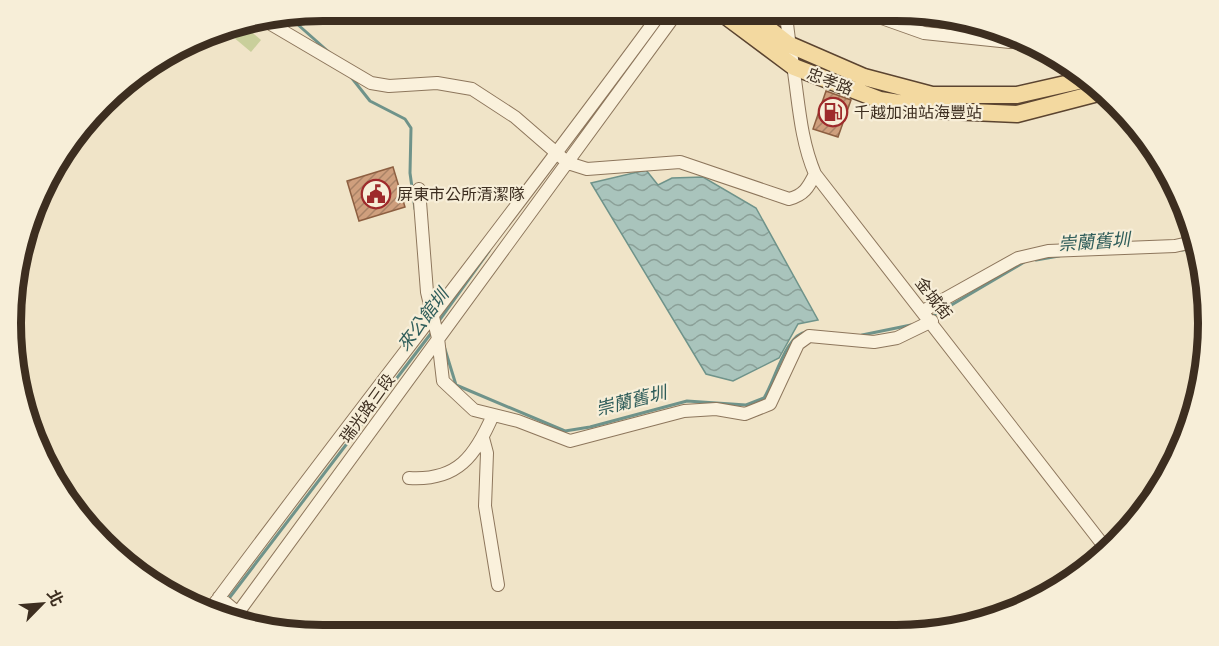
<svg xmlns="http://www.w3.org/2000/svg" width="1219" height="646" font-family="'Times New Roman','Noto Sans TC',serif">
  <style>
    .grass { fill: #c9cf9b }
    .water { fill: url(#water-waves); stroke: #6f938a; stroke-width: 1.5 }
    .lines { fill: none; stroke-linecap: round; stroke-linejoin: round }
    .stream { stroke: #6f938a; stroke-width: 3 }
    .building { fill: url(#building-hatch); stroke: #8d5f41; stroke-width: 1.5 }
    .minor-casing { stroke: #8d765c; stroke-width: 14 }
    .major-casing { stroke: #5b4430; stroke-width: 19 }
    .minor { stroke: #faf1dc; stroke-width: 12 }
    .major { stroke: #f3d9a0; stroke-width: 16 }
    .labels { text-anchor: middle; stroke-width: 4.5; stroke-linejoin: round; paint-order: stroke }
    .street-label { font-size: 16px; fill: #3d2e20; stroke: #f7eed8 }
    .poi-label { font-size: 16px; fill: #3d2e20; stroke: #f7eed8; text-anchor: start }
    .water-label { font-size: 18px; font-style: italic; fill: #2f5d5a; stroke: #f7eed8 }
    .rim { fill: none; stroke: #3d2e20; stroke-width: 8 }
  </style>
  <defs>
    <pattern id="water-waves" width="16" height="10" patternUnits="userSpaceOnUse" patternTransform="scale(1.5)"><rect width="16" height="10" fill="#a9c4bc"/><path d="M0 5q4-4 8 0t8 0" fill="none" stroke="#8ba098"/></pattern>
    <pattern id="building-hatch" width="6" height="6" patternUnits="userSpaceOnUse" patternTransform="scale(1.5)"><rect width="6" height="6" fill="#cf9f7d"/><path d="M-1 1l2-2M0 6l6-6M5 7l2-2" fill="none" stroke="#a98266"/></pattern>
  </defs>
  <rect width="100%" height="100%" fill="#f0e4c8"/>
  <path class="grass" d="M 242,24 L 261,40 L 251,52 L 226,31 L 231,26 Z"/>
  <path class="water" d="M 646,170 L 658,185 L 672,178 L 703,177 L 756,208 L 818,320 L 798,324 L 779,358 L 733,381 L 706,374 L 591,183 Z"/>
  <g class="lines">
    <path class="stream" d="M 282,17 L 296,23 L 331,54
      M 351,77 L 370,101 L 405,119 L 411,128 L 410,173 L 415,209
      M 1182,250 L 1198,248
      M 1036,260 L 1059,256
      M 931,317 L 1026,261
      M 439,321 L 489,251
      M 862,335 L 911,325
      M 444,346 L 456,385 L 565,431 L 590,427 L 687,401 L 746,405 L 764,398 C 775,381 786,333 807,332
      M 227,601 L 432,332
      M 217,614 L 223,606"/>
  </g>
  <path class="building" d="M 826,91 L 851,100 L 838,137 L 813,129 Z
    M 393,167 L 405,207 L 359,221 L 347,181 Z"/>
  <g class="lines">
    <g class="minor-casing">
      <path id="minor" d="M 786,11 C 787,32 791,51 794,72 C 799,107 801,141 815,174 L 1107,550
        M 862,11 L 924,33 L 1010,42 L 1022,40
        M 264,20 L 371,83 L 389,86 L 437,83 L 472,89 L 515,117 L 568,163 L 587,169 L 680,162 L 789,199 C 804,195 808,188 815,174
        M 419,189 L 427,292 L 438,338 L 443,381 L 474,410 L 518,421 L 570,441 L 684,411 L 716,409 L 745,414 L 770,404 L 798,344 L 809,336 L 874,342 L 897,338 L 932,321
        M 923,311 L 1018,258 L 1048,251 L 1175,246 L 1197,241
        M 483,438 L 487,453 L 485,506 L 498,585
        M 409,478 C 458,481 475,456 493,415
        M 219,597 L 238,613
        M 209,611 C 358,410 514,213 662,11
        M 232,621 L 678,11"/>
    </g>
    <g class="major-casing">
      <path id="major" d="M 719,11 L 794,67 L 880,100 L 949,111 L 1017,114 L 1098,93
        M 746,11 L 788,44 L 864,77 L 932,95 L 1017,95 L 1083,80"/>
    </g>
    <use href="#minor" class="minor"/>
    <use href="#major" class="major"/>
  </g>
  <defs>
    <g id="fuel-ring" transform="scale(1.5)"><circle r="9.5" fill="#f7eed8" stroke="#9e2a2b" stroke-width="1.5"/><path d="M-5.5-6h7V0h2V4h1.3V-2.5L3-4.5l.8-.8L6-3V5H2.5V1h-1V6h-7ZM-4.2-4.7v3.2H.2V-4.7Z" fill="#9e2a2b"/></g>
    <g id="civic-ring" transform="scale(1.5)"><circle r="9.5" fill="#f7eed8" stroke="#9e2a2b" stroke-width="1.5"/><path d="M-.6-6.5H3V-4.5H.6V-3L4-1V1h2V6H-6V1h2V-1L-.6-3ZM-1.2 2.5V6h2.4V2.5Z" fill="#9e2a2b"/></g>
  </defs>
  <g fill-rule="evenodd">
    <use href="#fuel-ring" x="833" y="112"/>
    <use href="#civic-ring" x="376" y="194"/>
  </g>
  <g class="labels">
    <g class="street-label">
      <text transform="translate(830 81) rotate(21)" y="6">忠孝路</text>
      <text transform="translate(934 298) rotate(52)" y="6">金城街</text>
      <text transform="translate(367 408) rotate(-54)" y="6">瑞光路三段</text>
    </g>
    <g class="poi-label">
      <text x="854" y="118">千越加油站海豐站</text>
      <text x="397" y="200">屏東市公所清潔隊</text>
    </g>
    <g class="water-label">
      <text transform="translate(1094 242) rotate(-4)" y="6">崇蘭舊圳</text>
      <text transform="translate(423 320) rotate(-53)" y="6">來公館圳</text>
      <text transform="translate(631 401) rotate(-14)" y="6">崇蘭舊圳</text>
    </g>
  </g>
  <path d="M0 0H1219V646H0ZM323 21H896A302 302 0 0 1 1198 323V323A302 302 0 0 1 896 625H323A302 302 0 0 1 21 323V323A302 302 0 0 1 323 21Z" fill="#f7eed8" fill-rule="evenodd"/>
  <path class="rim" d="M323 21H896A302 302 0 0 1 1198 323V323A302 302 0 0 1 896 625H323A302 302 0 0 1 21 323V323A302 302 0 0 1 323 21Z"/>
  <g transform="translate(42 604) rotate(65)" stroke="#f7eed8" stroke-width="4.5" paint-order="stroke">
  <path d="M0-4.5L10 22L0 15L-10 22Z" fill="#3d2e20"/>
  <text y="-9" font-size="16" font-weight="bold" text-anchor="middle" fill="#3d2e20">北</text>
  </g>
</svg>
